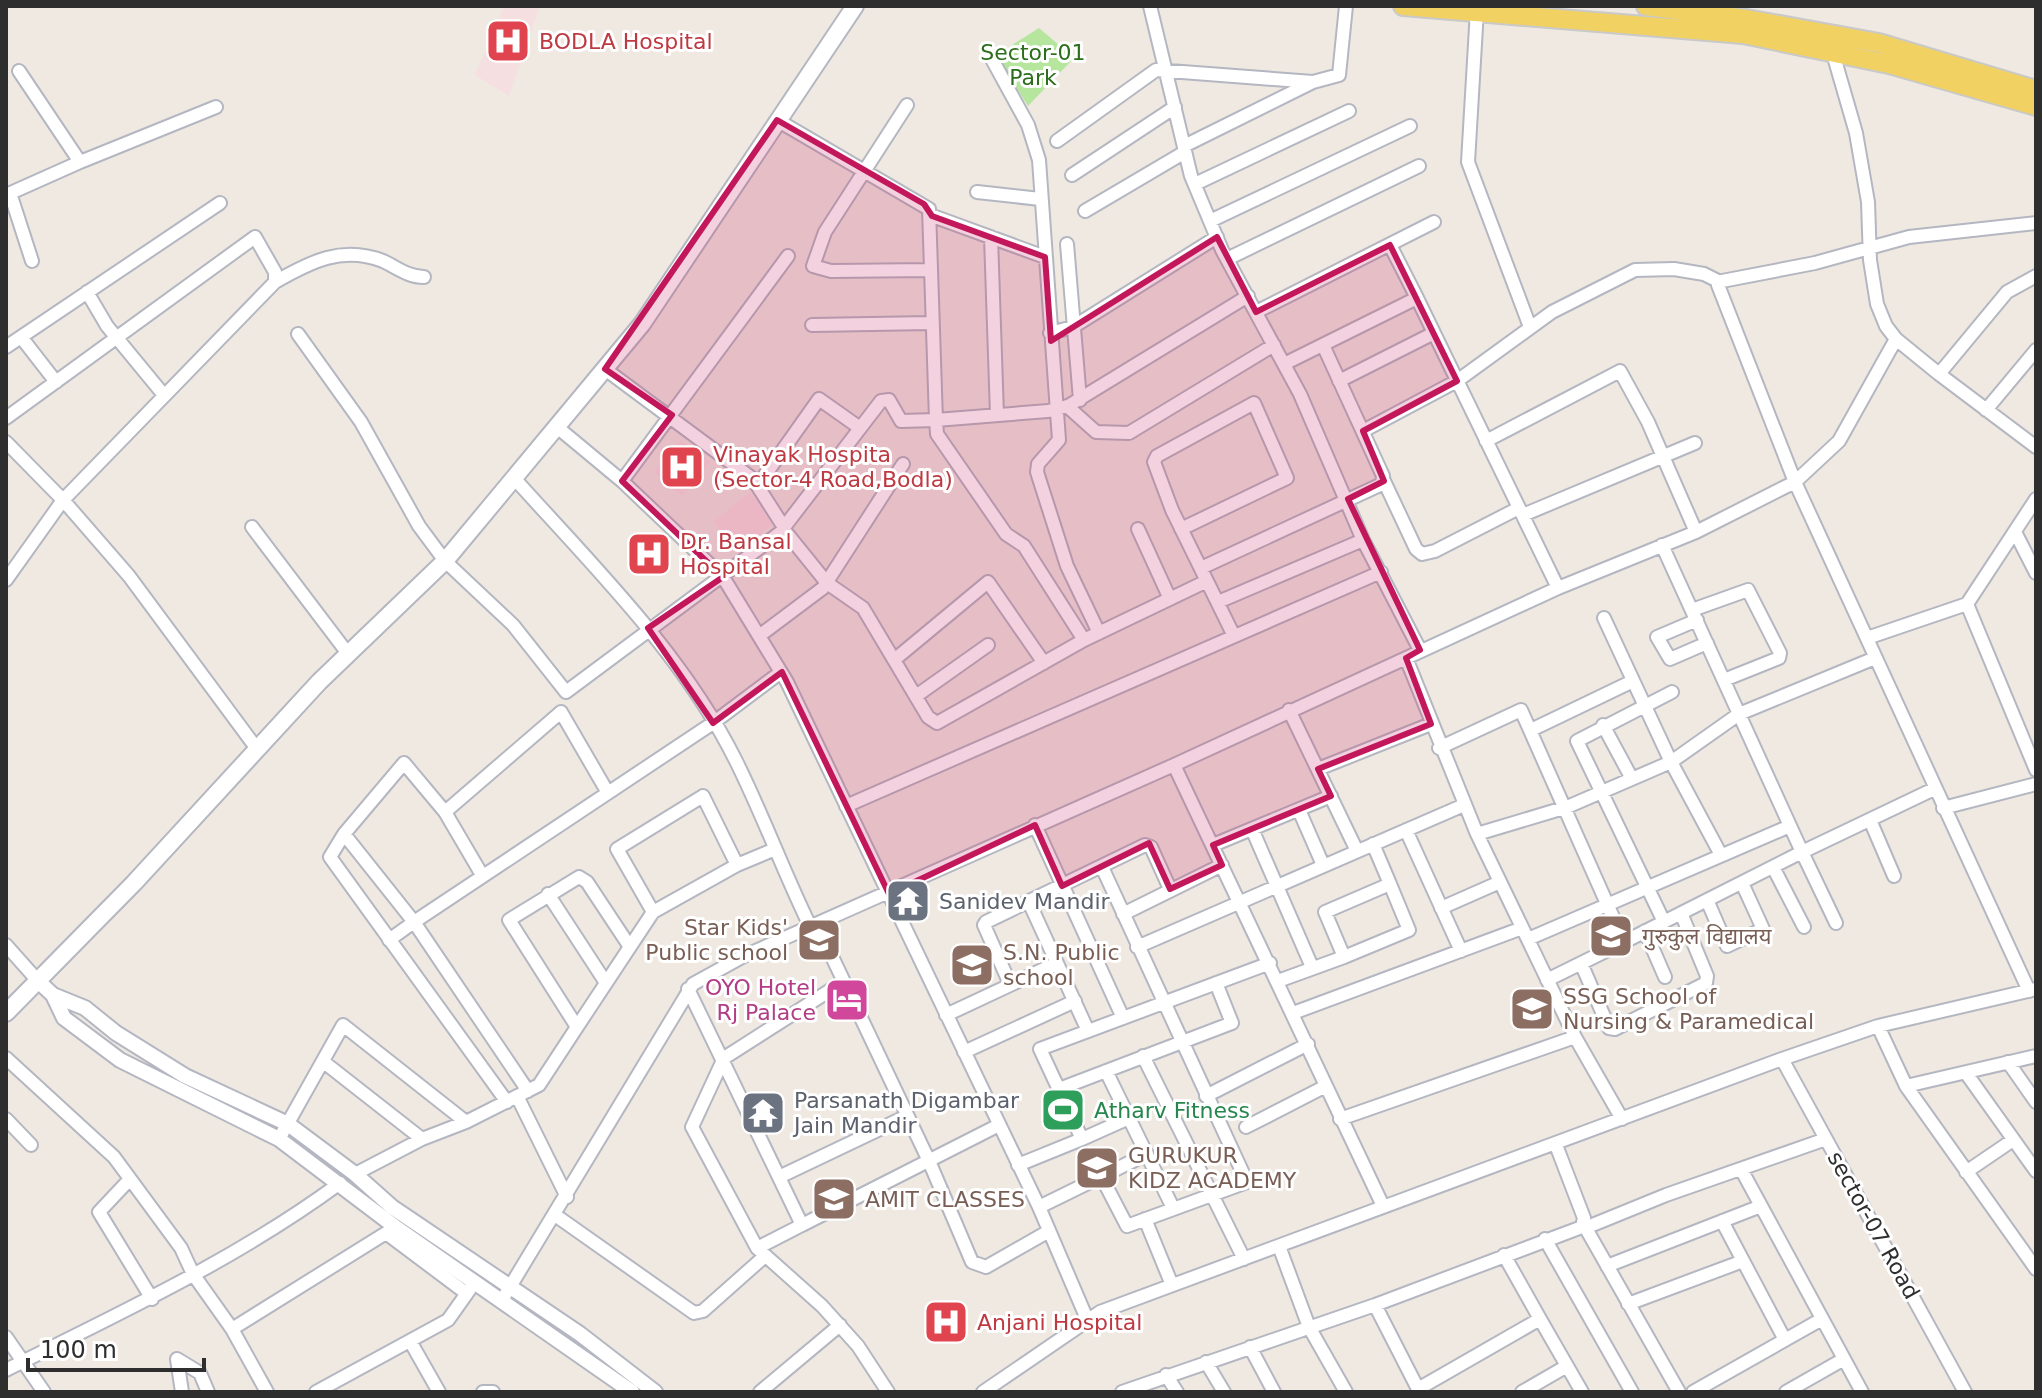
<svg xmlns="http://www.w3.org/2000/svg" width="2042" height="1398" font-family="'DejaVu Sans','Noto Sans Devanagari',sans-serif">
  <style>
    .medical { fill: #f5dfe0 }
    .green { fill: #b6e59e }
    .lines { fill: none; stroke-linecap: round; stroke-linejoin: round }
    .minor-casing { stroke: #b4b7c1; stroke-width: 16 }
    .tertiary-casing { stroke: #b4b7c1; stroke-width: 18 }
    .secondary-casing { stroke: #b4b7c1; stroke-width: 20 }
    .primary-casing { stroke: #c9c9c9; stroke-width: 22 }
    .minor { stroke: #fff; stroke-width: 12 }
    .tertiary { stroke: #fff; stroke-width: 14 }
    .secondary { stroke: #fff; stroke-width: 16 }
    .primary { stroke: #f2d163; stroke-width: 18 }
    .marked { fill: #c2185b; fill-opacity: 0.2; stroke: #c2185b; stroke-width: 6; stroke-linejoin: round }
    .labels { text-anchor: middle; stroke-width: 6; stroke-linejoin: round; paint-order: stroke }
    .health-label { font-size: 22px; fill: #be3a42; stroke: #fff; text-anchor: start }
    .park-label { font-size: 22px; fill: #2c6e1b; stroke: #fff }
    .worship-label { font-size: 22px; fill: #5b616d; stroke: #fff; text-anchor: start }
    .education-label { font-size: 22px; fill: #785e54; stroke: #fff; text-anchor: start }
    .hotel-label { font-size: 22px; fill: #b23c85; stroke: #fff; text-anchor: end }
    .leisure-label { font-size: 22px; fill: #27864d; stroke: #fff; text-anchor: start }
    .street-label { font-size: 22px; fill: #2e2e2e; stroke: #fff }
  </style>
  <rect width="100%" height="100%" fill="#efe9e1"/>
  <path class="medical" d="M 504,6 L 539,8 L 509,96 L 475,75 Z
    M 681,440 L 711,462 L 682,496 L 654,472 Z
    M 750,492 L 775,522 L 739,553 L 713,522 Z"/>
  <path class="green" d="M 1039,28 L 1074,58 L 1028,106 L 996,55 Z"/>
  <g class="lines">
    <g class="minor-casing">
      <path id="minor" d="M 1150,6 L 1191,176 L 1222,250 L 1300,394 L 1363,540 L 1420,650
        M 1477,10 L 1468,162 L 1530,327
        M 1832,50 L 1856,133 L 1868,202 L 1870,260 L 1877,304 L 1886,326 L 1896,339 L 1939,374 L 2036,447
        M 993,61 L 1028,125 L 1039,160 L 1059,440 L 1038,464 L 1037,472 L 1067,566 L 1099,633
        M 907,105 L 825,232 L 813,266 L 831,271 L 929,270
        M 777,120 L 929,209 L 936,420 L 1048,411 L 1068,406 L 1248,296
        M 1057,141 L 1156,70 L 1313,82
        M 1184,146 L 1313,82 L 1339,75 L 1346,6
        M 80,162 L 216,107
        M 1072,175 L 1175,107
        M 1195,184 L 1349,111
        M 977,192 L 1040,199
        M 10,193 L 32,261
        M 6,195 L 80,162 L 19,71
        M 1085,211 L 1185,152
        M 930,215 L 1045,257
        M 1210,221 L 1410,126
        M 991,237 L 997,415
        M 1067,244 L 1080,400
        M 1227,259 L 1419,166
        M 275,282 C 310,262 342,245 383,261 C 396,267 408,277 424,277
        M 87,292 L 107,326 L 163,394
        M 1417,298 L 1558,588
        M 1256,312 L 1434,222
        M 812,325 L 930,323
        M 1050,333 L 1073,327 L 1217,237
        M 298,334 L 361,422 L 419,526 L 445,561 L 513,625 L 566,692 L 785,529 L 753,479 L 605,369
        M 21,337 L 56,382
        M 6,347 L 220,203
        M 1284,364 L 1417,298 L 1390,245
        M 1939,374 L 2007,292 L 2036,276
        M 1339,381 L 1434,333
        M 1067,406 L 1096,432 L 1129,433 L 1274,345
        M 1986,410 L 2036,350
        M 6,418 L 255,237 L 275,272 L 275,282 L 63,500 L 129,576 L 257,749
        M 557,427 L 622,481 L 723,577 L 787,682 L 1039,1207 L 1087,1319
        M 1363,431 L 1457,381 L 1552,312 L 1635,270 L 1674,269 L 1704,274 L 1720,282
        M 1486,441 L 1620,371 L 1648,422 L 1696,532
        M 6,442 L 63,500 L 6,580
        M 514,478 C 593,566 683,654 736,761 C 763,815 784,873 811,928
        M 622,481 L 788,256
        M 1384,481 L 1416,549 L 1422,554 L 1435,551 L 1519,508
        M 758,485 L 819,399 L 860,428
        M 1523,515 L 1695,443
        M 785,526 L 881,401 L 889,400 L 901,421 L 936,420 L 937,434 L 1006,534 L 1024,546 L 1084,640
        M 252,527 L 349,655
        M 1138,529 L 1170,599
        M 1181,529 L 1287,478 L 1254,403 L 1157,456 L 1154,462 L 1172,510 L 1233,634
        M 785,531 L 827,583 L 863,608 L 928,717 L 937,723 L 1084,640 L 1207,581
        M 2015,532 L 2036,573
        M 1662,545 L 1739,714 L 1875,658
        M 1201,568 L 1382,484 L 1383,476 L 1323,345
        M 1218,602 L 1363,540
        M 1967,604 L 2036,770
        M 1692,610 L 1748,590 L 1780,653 L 1779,658 L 1724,680
        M 1604,618 L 1671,762 L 1721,855
        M 1697,620 L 1657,637 L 1670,659 L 1707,643
        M 759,636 L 823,588 L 903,464
        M 1867,638 L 1967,604 L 2036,499
        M 1406,658 L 1477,834 L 1567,807 L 1671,762 L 1739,714 L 1802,852 L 1934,789
        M 894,660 L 988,582 L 1044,663
        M 916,696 L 988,645
        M 1289,710 L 1357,851
        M 1603,725 L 1631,777
        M 1531,730 L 1633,681
        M 1439,748 L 1521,710 L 1624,942 L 1802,852 L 1836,923
        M 1174,765 L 1383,1206
        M 1318,769 L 1431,724
        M 846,806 L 1381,572
        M 1943,808 L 2036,784
        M 1299,810 L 1323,865
        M 445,812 L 404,763 L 344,834 L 330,857 L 507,1102
        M 1870,820 L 1894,876
        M 1035,825 L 1123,1018
        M 1252,829 L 1312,967
        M 1406,830 L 1461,951
        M 344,834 L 414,922 L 713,723 L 781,672
        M 1477,834 L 1575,1037 L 1622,1119
        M 1373,844 L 1390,884 L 1325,912 L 1344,957 L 1409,930 L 1390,884
        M 1213,845 L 1331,796
        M 737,865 L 703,796 L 617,849 L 653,912 L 737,865 L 773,850
        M 1773,867 L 1804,927
        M 482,875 L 445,812 L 561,712 L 608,793
        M 548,894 L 606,983
        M 1707,900 L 1727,946 L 1763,929 L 1742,883
        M 1029,902 L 1088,1031
        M 1441,908 L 1500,882
        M 1123,914 L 1222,865
        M 1664,922 L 1577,741 L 1672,692
        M 817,925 L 929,1161 L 972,1262 L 986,1267 L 1049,1231
        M 1645,931 L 1665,977
        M 1528,939 L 1790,826
        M 389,940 L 414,922 L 528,1091
        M 6,945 L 38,981
        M 630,947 L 587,882 L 579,877 L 509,920 L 577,1027 L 653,912
        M 1137,947 L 1464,805
        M 1581,963 L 1609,1028 L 1615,1029 L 1706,983 L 1707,976 L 1681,913
        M 1547,980 L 1624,942
        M 1278,981 L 1344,957
        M 843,982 L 724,1058 L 692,1127 L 757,1248 L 822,1306 L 858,1346 L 888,1392
        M 1010,984 L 984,925 L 986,922 L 1145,845 L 1151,847 L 1170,889
        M 688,989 L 802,1225 L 999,1125
        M 2029,991 L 1795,482 L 1718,285 L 1722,281 L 1815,263 L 1909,237 L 2036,223
        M 1293,1013 L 1522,928
        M 946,1015 L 1057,963
        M 1878,1026 L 1906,1086 L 2036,1269
        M 964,1052 L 1075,1001
        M 1143,1056 L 1244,1259
        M 6,1058 L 114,1157 L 181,1248 L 193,1274 L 232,1329 L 267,1392
        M 1782,1059 L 1965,1392
        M 2008,1062 L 2036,1102
        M 325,1063 L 422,1139 L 466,1122 L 539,1085 L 577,1027
        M 1106,1071 L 1173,1208
        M 1966,1073 L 2036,1171
        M 1906,1086 L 2036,1056
        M 1059,1089 L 1232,1023 L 1216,983
        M 517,1096 L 567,1197
        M 1206,1096 L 1308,1044
        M 6,1119 L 31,1145
        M 1340,1119 L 1575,1037
        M 1246,1127 L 1326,1086
        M 279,1139 L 343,1025 L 466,1122
        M 1082,1139 L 1129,1118
        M 1018,1165 L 1082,1139 L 1040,1049 L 1270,963
        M 1741,1169 L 1862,1392
        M 1966,1172 L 2013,1140
        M 355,1174 L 422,1139
        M 1101,1176 L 1127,1226 L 1247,1182 L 1102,867
        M 779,1177 L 907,1116
        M 130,1179 L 99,1212 L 152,1299
        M 1039,1207 L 1147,1154
        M 555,1215 L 694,1313 L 703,1311 L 765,1256
        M 1145,1219 L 1172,1285
        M 1722,1221 L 1785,1340
        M 1584,1225 L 1679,1392
        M 1585,1228 L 1666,1195 L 1826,1139
        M 1545,1239 L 1632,1392
        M 1279,1246 L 1309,1327 L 1346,1392
        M 757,1248 L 802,1225
        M 1607,1266 L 1761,1206
        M 502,1300 L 693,984 L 742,957 L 1174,765 L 1558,588 L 1696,532 L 1795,482 L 1839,441 L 1896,339
        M 1628,1304 L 1743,1261
        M 1375,1305 L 1418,1389 L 1540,1319 L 1504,1255
        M 1540,1319 L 1582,1392
        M 232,1329 L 386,1233 L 466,1293
        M 6,1337 L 44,1392
        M 410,1341 L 439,1392
        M 1250,1347 L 1274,1392
        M 177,1359 L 200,1373 L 208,1392
        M 177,1359 L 182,1392
        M 1206,1362 L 1224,1392
        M 6,1370 C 120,1313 237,1259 340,1183
        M 1166,1375 L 1177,1392
        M 316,1392 L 448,1320 L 470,1289
        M 483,1392 L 493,1392
        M 760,1392 L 840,1325
        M 983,1392 L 1100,1312 L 1782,1059 L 1878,1026 L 2036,989
        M 1122,1392 L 1375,1305 L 1582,1227 L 1584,1218 L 1556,1145
        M 1522,1392 L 1567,1366
        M 1693,1392 L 1822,1319
        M 1786,1392 L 1844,1359"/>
    </g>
    <g class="tertiary-casing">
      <path id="tertiary" d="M 38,981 L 53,995 L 85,1008 L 116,1033 L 185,1076 L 288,1124 L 355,1174 L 392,1207 L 580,1334 L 655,1392
        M 53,995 L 64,1018 L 120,1060 L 279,1139 L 398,1229 L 632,1392"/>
    </g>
    <g class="secondary-casing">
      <path id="secondary" d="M 6,1013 L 134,883 L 319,682 L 445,561 L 642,324 L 855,6"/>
    </g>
    <g class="primary-casing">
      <path id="primary" d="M 1403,6 L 1743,34 L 1889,64 L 2036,106
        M 1646,6 L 1746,19 L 1879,43 L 2036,90"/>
    </g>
    <use href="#minor" class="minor"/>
    <use href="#tertiary" class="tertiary"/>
    <use href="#secondary" class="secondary"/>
    <use href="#primary" class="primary"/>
  </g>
  <path class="marked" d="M 777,120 L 924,204 L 932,216 L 1045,257 L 1051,341 L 1217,237 L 1256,312 L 1390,245 L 1457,381 L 1363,431 L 1384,481 L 1348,499 L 1420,650 L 1406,658 L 1431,724 L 1318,769 L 1331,796 L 1213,845 L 1222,865 L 1170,889 L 1149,843 L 1062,886 L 1035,825 L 889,894 L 782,672 L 713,723 L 648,628 L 723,577 L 622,481 L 672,415 L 605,369 Z"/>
  <defs>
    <g id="hospital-square" transform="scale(2.3)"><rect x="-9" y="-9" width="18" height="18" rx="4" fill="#e0444e" stroke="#fff"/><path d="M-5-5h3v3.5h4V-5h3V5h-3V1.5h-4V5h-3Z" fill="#fff"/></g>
    <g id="temple-square" transform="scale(2.3)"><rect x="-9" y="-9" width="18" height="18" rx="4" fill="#6b7280" stroke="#fff"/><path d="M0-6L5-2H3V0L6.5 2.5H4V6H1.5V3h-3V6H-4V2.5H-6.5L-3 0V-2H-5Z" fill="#fff"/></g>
    <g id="school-square" transform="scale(2.3)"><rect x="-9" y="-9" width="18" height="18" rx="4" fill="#8d6e63" stroke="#fff"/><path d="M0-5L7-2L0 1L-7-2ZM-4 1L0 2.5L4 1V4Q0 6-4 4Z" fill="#fff"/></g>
    <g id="hotel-square" transform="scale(2.3)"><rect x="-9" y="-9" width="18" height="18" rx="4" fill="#d1479c" stroke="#fff"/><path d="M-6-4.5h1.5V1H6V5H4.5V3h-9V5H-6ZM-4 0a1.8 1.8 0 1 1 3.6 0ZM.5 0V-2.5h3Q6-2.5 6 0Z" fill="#fff"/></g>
    <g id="stadium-square" transform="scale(2.3)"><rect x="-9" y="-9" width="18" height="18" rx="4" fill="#2e9e5b" stroke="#fff"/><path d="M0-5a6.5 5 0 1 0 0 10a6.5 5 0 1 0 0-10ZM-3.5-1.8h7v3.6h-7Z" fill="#fff"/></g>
  </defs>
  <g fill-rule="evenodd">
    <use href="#hospital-square" x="508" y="41"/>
    <use href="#hospital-square" x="682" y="467"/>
    <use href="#hospital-square" x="649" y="554"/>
    <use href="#temple-square" x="908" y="901"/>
    <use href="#school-square" x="1611" y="936"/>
    <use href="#school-square" x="819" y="940"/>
    <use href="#school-square" x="972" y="965"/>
    <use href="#hotel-square" x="847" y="1000"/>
    <use href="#school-square" x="1532" y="1009"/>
    <use href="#stadium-square" x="1063" y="1110"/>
    <use href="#temple-square" x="763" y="1113"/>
    <use href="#school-square" x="1097" y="1168"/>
    <use href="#school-square" x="834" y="1199"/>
    <use href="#hospital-square" x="946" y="1322"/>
  </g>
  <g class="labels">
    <g class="health-label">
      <text x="539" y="49">BODLA Hospital</text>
      <text x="713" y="462">Vinayak Hospita<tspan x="713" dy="25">(Sector-4 Road,Bodla)</tspan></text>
      <text x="680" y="549">Dr. Bansal<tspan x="680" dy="25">Hospital</tspan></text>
      <text x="977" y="1330">Anjani Hospital</text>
    </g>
    <g class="park-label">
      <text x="1033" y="60">Sector-01<tspan x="1033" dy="25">Park</tspan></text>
    </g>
    <g class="worship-label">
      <text x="939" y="909">Sanidev Mandir</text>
      <text x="794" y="1108">Parsanath Digambar<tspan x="794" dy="25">Jain Mandir</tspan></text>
    </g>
    <g class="education-label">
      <text x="788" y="935" text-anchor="end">Star Kids'<tspan x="788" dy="25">Public school</tspan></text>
      <text x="1642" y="944">गुरुकुल विद्यालय</text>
      <text x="1003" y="960">S.N. Public<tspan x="1003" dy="25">school</tspan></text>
      <text x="1563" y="1004">SSG School of<tspan x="1563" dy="25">Nursing &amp; Paramedical</tspan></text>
      <text x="1128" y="1163">GURUKUR<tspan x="1128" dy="25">KIDZ ACADEMY</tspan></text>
      <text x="865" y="1207">AMIT CLASSES</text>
    </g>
    <g class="hotel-label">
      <text x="816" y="995">OYO Hotel<tspan x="816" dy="25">Rj Palace</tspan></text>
    </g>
    <g class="leisure-label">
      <text x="1094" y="1118">Atharv Fitness</text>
    </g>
    <g class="street-label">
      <text transform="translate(1874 1225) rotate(61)" y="8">sector-07 Road</text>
    </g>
  </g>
  <rect width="2042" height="1398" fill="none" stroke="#2e2e2e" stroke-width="16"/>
  <path d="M28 1358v12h176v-12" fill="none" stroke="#2e2e2e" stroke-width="4"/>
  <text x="40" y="1358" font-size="24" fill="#2e2e2e" stroke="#ffffff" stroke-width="6" paint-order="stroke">100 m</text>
</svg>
